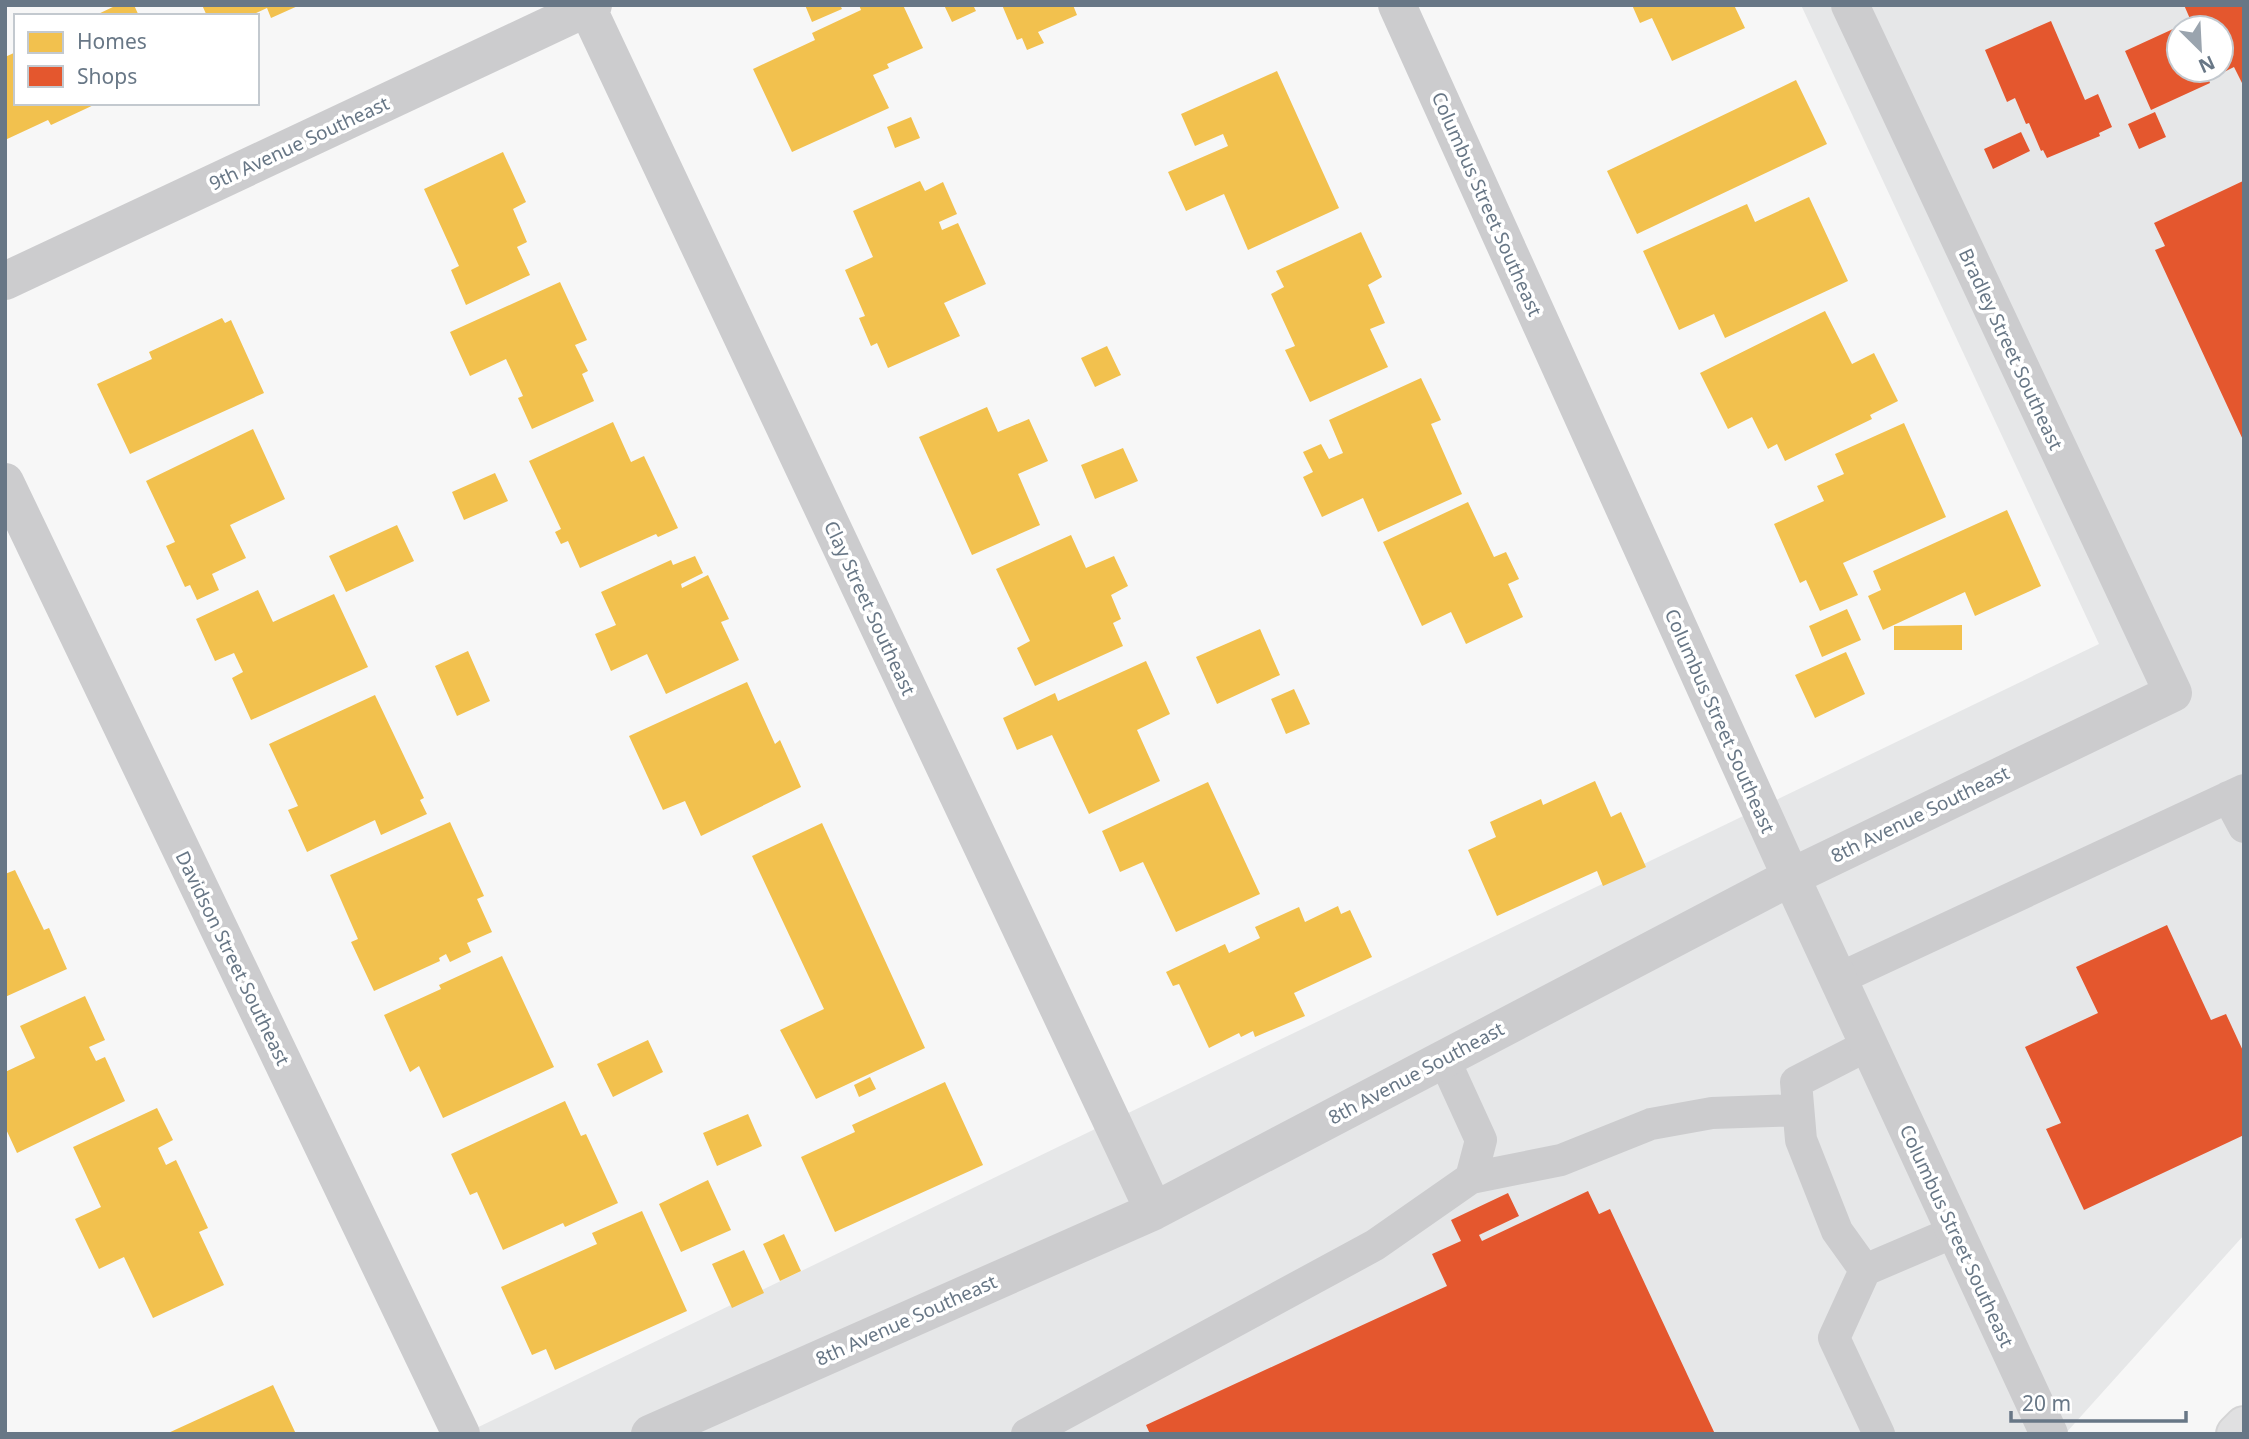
<svg xmlns="http://www.w3.org/2000/svg" width="2249" height="1439" font-family="'Noto Sans',sans-serif">
  <style>
    .built { fill: #e6e7e8; fill-rule: evenodd }
    .homes { fill: #f2c14e }
    .shops { fill: #e4572e }
    .lines { fill: none; stroke-linecap: round; stroke-linejoin: round }
    .highway-casing { stroke: #d4d4d5; stroke-width: 42 }
    .lane { stroke: #ccccce; stroke-width: 32 }
    .street { stroke: #ccccce; stroke-width: 38 }
    .highway { stroke: #e0e0e1; stroke-width: 38 }
    .labels { text-anchor: middle; stroke-width: 7; stroke-linejoin: round; paint-order: stroke }
    .street-label { font-size: 19px; fill: #687786; stroke: #fff }
  </style>
  <rect width="100%" height="100%" fill="#f7f7f7"/>
  <path class="built" d="M 1801,5 L 2244,5 L 2244,1235 L 2065,1434 L 464,1434 L 2099,644 ZM 2179,28 L 2221,28 L 2221,70 L 2179,70 Z"/>
  <path class="homes" d="M 117,5 L 134,5 L 139,16 L 94,16 Z
    M 202,5 L 300,5 L 271,18 L 267,8 L 250,16 L 207,16 Z
    M 805,5 L 840,5 L 842,9 L 812,22 Z
    M 859,5 L 903,5 L 923,48 L 887,64 L 889,68 L 873,75 L 889,108 L 792,152 L 753,69 L 815,40 L 812,33 L 861,10 Z
    M 944,5 L 973,5 L 976,11 L 952,22 Z
    M 1002,5 L 1073,5 L 1077,15 L 1038,32 L 1044,43 L 1027,50 L 1022,38 L 1017,40 Z
    M 1632,5 L 1734,5 L 1745,28 L 1672,61 L 1652,18 L 1640,23 Z
    M 16,52 L 16,103 L 98,103 L 51,125 L 48,120 L 5,140 L 5,57 Z
    M 1277,71 L 1339,208 L 1248,250 L 1224,194 L 1186,211 L 1168,172 L 1228,146 L 1223,134 L 1195,146 L 1181,114 Z
    M 1796,80 L 1827,144 L 1637,234 L 1607,171 Z
    M 911,117 L 920,138 L 895,148 L 887,127 Z
    M 503,152 L 526,202 L 513,209 L 527,242 L 517,247 L 530,275 L 466,305 L 451,270 L 459,266 L 424,189 Z
    M 920,181 L 925,191 L 943,182 L 957,214 L 939,222 L 942,230 L 958,223 L 986,284 L 944,303 L 960,336 L 888,368 L 877,343 L 871,346 L 859,318 L 865,316 L 845,270 L 873,257 L 853,211 Z
    M 1809,197 L 1848,281 L 1725,338 L 1714,314 L 1679,330 L 1643,251 L 1747,204 L 1755,222 Z
    M 1361,232 L 1382,277 L 1368,285 L 1385,323 L 1370,329 L 1388,367 L 1310,402 L 1285,350 L 1295,346 L 1271,294 L 1284,287 L 1276,271 Z
    M 560,282 L 587,340 L 575,345 L 588,371 L 582,374 L 594,401 L 532,429 L 518,398 L 523,396 L 506,359 L 470,376 L 450,332 Z
    M 1825,311 L 1852,364 L 1874,353 L 1898,401 L 1870,415 L 1872,419 L 1785,461 L 1777,444 L 1768,449 L 1752,417 L 1728,429 L 1700,373 Z
    M 222,318 L 225,323 L 231,320 L 264,393 L 130,454 L 97,384 L 152,359 L 149,352 Z
    M 1107,346 L 1121,375 L 1095,387 L 1081,358 Z
    M 1421,378 L 1441,420 L 1431,424 L 1462,494 L 1378,532 L 1363,498 L 1322,517 L 1303,477 L 1313,472 L 1303,452 L 1321,444 L 1329,459 L 1343,453 L 1329,420 Z
    M 987,407 L 998,432 L 1029,419 L 1048,461 L 1018,474 L 1040,525 L 972,555 L 919,437 Z
    M 613,422 L 631,462 L 644,456 L 678,528 L 658,537 L 656,534 L 580,568 L 568,541 L 561,544 L 555,532 L 561,529 L 529,461 Z
    M 1904,423 L 1946,517 L 1843,563 L 1858,595 L 1820,611 L 1806,580 L 1800,583 L 1774,524 L 1824,501 L 1817,486 L 1844,474 L 1835,454 Z
    M 253,429 L 285,499 L 230,525 L 246,558 L 212,574 L 219,590 L 197,600 L 190,585 L 185,587 L 166,546 L 175,542 L 146,481 Z
    M 1123,448 L 1138,481 L 1095,499 L 1081,465 Z
    M 495,473 L 508,501 L 464,520 L 452,492 Z
    M 1468,502 L 1494,557 L 1506,552 L 1519,579 L 1508,584 L 1523,617 L 1466,644 L 1451,612 L 1422,626 L 1383,542 Z
    M 2007,510 L 2041,586 L 1975,616 L 1965,592 L 1883,630 L 1868,596 L 1881,590 L 1873,571 Z
    M 397,525 L 414,561 L 346,592 L 329,556 Z
    M 1071,535 L 1086,568 L 1114,556 L 1128,586 L 1111,595 L 1121,619 L 1113,623 L 1123,646 L 1035,686 L 1017,648 L 1030,641 L 996,569 Z
    M 695,556 L 703,573 L 681,584 L 682,588 L 708,575 L 729,619 L 721,622 L 739,660 L 666,694 L 647,654 L 611,671 L 595,634 L 616,625 L 601,592 L 671,560 L 673,565 Z
    M 258,590 L 273,622 L 334,594 L 368,667 L 251,720 L 232,678 L 243,672 L 234,653 L 215,661 L 196,619 Z
    M 1847,609 L 1861,640 L 1822,657 L 1809,626 Z
    M 1962,625 L 1962,650 L 1894,650 L 1894,626 Z
    M 1260,629 L 1280,675 L 1217,704 L 1196,657 Z
    M 468,651 L 490,701 L 457,716 L 435,666 Z
    M 1846,652 L 1865,694 L 1815,718 L 1795,675 Z
    M 1146,661 L 1170,714 L 1137,730 L 1160,781 L 1089,814 L 1052,735 L 1017,750 L 1003,718 L 1055,693 L 1058,701 Z
    M 747,682 L 775,744 L 780,740 L 801,787 L 701,836 L 685,801 L 663,810 L 629,736 Z
    M 1294,689 L 1310,724 L 1286,734 L 1271,699 Z
    M 375,695 L 424,798 L 420,800 L 427,814 L 381,835 L 375,820 L 307,852 L 288,810 L 298,806 L 269,744 Z
    M 1595,781 L 1611,817 L 1621,812 L 1646,867 L 1603,886 L 1597,871 L 1497,916 L 1468,850 L 1496,837 L 1490,822 L 1541,799 L 1543,805 Z
    M 1208,782 L 1260,894 L 1176,932 L 1143,862 L 1120,872 L 1102,831 Z
    M 450,822 L 484,896 L 477,899 L 492,932 L 467,943 L 471,952 L 450,962 L 446,954 L 439,958 L 440,961 L 374,991 L 351,942 L 358,939 L 330,875 Z
    M 822,823 L 925,1048 L 816,1099 L 780,1030 L 824,1009 L 752,856 Z
    M 15,870 L 44,930 L 49,928 L 67,969 L 5,997 L 5,874 Z
    M 1338,906 L 1341,914 L 1350,910 L 1372,957 L 1294,993 L 1305,1016 L 1255,1037 L 1253,1031 L 1241,1037 L 1239,1033 L 1209,1048 L 1179,984 L 1173,986 L 1166,972 L 1225,944 L 1229,953 L 1260,938 L 1255,927 L 1299,907 L 1305,922 Z
    M 502,956 L 554,1067 L 443,1118 L 419,1066 L 410,1072 L 384,1015 L 441,989 L 439,985 Z
    M 85,996 L 105,1040 L 89,1047 L 96,1061 L 105,1057 L 125,1101 L 17,1153 L 5,1127 L 5,1072 L 35,1058 L 20,1026 Z
    M 648,1040 L 663,1072 L 613,1097 L 597,1064 Z
    M 870,1077 L 876,1089 L 859,1097 L 854,1085 Z
    M 945,1082 L 983,1165 L 835,1232 L 801,1157 L 855,1132 L 852,1125 Z
    M 565,1101 L 581,1136 L 586,1134 L 618,1203 L 565,1227 L 563,1223 L 503,1250 L 477,1192 L 470,1195 L 451,1154 Z
    M 157,1108 L 173,1140 L 158,1148 L 166,1165 L 176,1160 L 208,1228 L 199,1232 L 224,1285 L 153,1318 L 124,1257 L 99,1269 L 75,1219 L 101,1207 L 73,1147 Z
    M 748,1114 L 762,1146 L 717,1166 L 703,1133 Z
    M 708,1180 L 731,1230 L 681,1252 L 659,1204 Z
    M 642,1211 L 687,1311 L 555,1370 L 546,1349 L 532,1355 L 501,1287 L 597,1244 L 592,1233 Z
    M 784,1234 L 801,1271 L 780,1281 L 763,1244 Z
    M 744,1250 L 764,1293 L 732,1308 L 712,1264 Z
    M 273,1385 L 296,1434 L 166,1434 Z"/>
  <path class="shops" d="M 2184,5 L 2244,5 L 2244,87 L 2234,67 L 2216,76 L 2214,70 L 2221,70 L 2221,28 L 2194,28 Z
    M 2051,21 L 2085,100 L 2098,94 L 2112,127 L 2099,133 L 2100,136 L 2047,158 L 2043,150 L 2041,151 L 2029,123 L 2026,124 L 2015,98 L 2007,102 L 1985,50 Z
    M 2184,24 L 2186,28 L 2179,28 L 2179,70 L 2205,70 L 2210,83 L 2151,110 L 2125,51 Z
    M 2155,112 L 2166,137 L 2139,149 L 2128,124 Z
    M 2021,132 L 2030,151 L 1993,169 L 1984,149 Z
    M 2243,181 L 2244,183 L 2244,442 L 2155,250 L 2165,246 L 2154,223 Z
    M 2167,925 L 2211,1020 L 2226,1014 L 2244,1053 L 2244,1135 L 2084,1210 L 2046,1129 L 2061,1123 L 2025,1047 L 2098,1013 L 2076,967 Z
    M 1588,1191 L 1599,1214 L 1610,1209 L 1715,1434 L 1150,1434 L 1146,1425 L 1447,1286 L 1432,1254 L 1461,1241 L 1451,1220 L 1508,1193 L 1519,1216 L 1479,1235 L 1482,1241 Z"/>
  <g class="lines">
    <g class="highway-casing">
      <path id="highway" d="M 2236,1434 L 2244,1426"/>
    </g>
    <path class="lane" d="M 2228,797 L 2244,827
      M 1838,979 L 2244,790
      M 1868,1045 L 1796,1082 L 1801,1140 L 1837,1231 L 1865,1270 L 1954,1232
      M 1471,1178 L 1561,1160 L 1651,1124 L 1712,1113 L 1798,1110
      M 1865,1270 L 1834,1338 L 1879,1434
      M 1027,1434 L 1375,1245 L 1471,1178 L 1481,1140 L 1444,1059"/>
    <path class="street" d="M 586,5 L 1154,1211
      M 1397,5 L 1791,877 L 2049,1434
      M 5,281 L 593,5
      M 5,482 L 461,1434
      M 650,1434 L 1154,1211 L 1791,877 L 2173,693 L 1850,5"/>
    <use href="#highway" class="highway"/>
  </g>
  <g class="labels">
    <g class="street-label">
      <text transform="translate(299 143) rotate(-25)" y="7">9th Avenue Southeast</text>
      <text transform="translate(1487 204) rotate(66)" y="7">Columbus Street Southeast</text>
      <text transform="translate(2011 349) rotate(65)" y="7">Bradley Street Southeast</text>
      <text transform="translate(870 608) rotate(65)" y="7">Clay Street Southeast</text>
      <text transform="translate(1720 721) rotate(66)" y="7">Columbus Street Southeast</text>
      <text transform="translate(1920 814) rotate(-26)" y="7">8th Avenue Southeast</text>
      <text transform="translate(233 958) rotate(64)" y="7">Davidson Street Southeast</text>
      <text transform="translate(1416 1073) rotate(-28)" y="7">8th Avenue Southeast</text>
      <text transform="translate(1957 1236) rotate(65)" y="7">Columbus Street Southeast</text>
      <text transform="translate(906 1320) rotate(-24)" y="7">8th Avenue Southeast</text>
    </g>
  </g>
  <rect width="2249" height="1439" fill="none" stroke="#687786" stroke-width="14"/>
  <rect x="14" y="14" width="245" height="91" fill="#ffffff" stroke="#c3c9cf" stroke-width="2"/>
  <rect x="28" y="32" width="35" height="21" fill="#f2c14e" stroke="#c3c9cf" stroke-width="2"/>
  <text x="77" y="49" font-size="21" fill="#687786">Homes</text>
  <rect x="28" y="66" width="35" height="21" fill="#e4572e" stroke="#c3c9cf" stroke-width="2"/>
  <text x="77" y="84" font-size="21" fill="#687786">Shops</text>
  <g transform="translate(2200 49) rotate(156)"><circle r="33" fill="#ffffff" stroke="#c3c9cf" stroke-width="2"/>
  <path d="M0-5L12 26L0 18L-12 26Z" fill="#9aa4ae"/>
  <text y="-10" font-size="19" font-weight="bold" text-anchor="middle" fill="#687786">N</text>
  </g>
  <path d="M2011 1411v10h175v-10" fill="none" stroke="#687786" stroke-width="3.5"/>
  <text x="2022" y="1411" font-size="21" fill="#687786" stroke="#ffffff" stroke-width="5" paint-order="stroke">20 m</text>
</svg>
